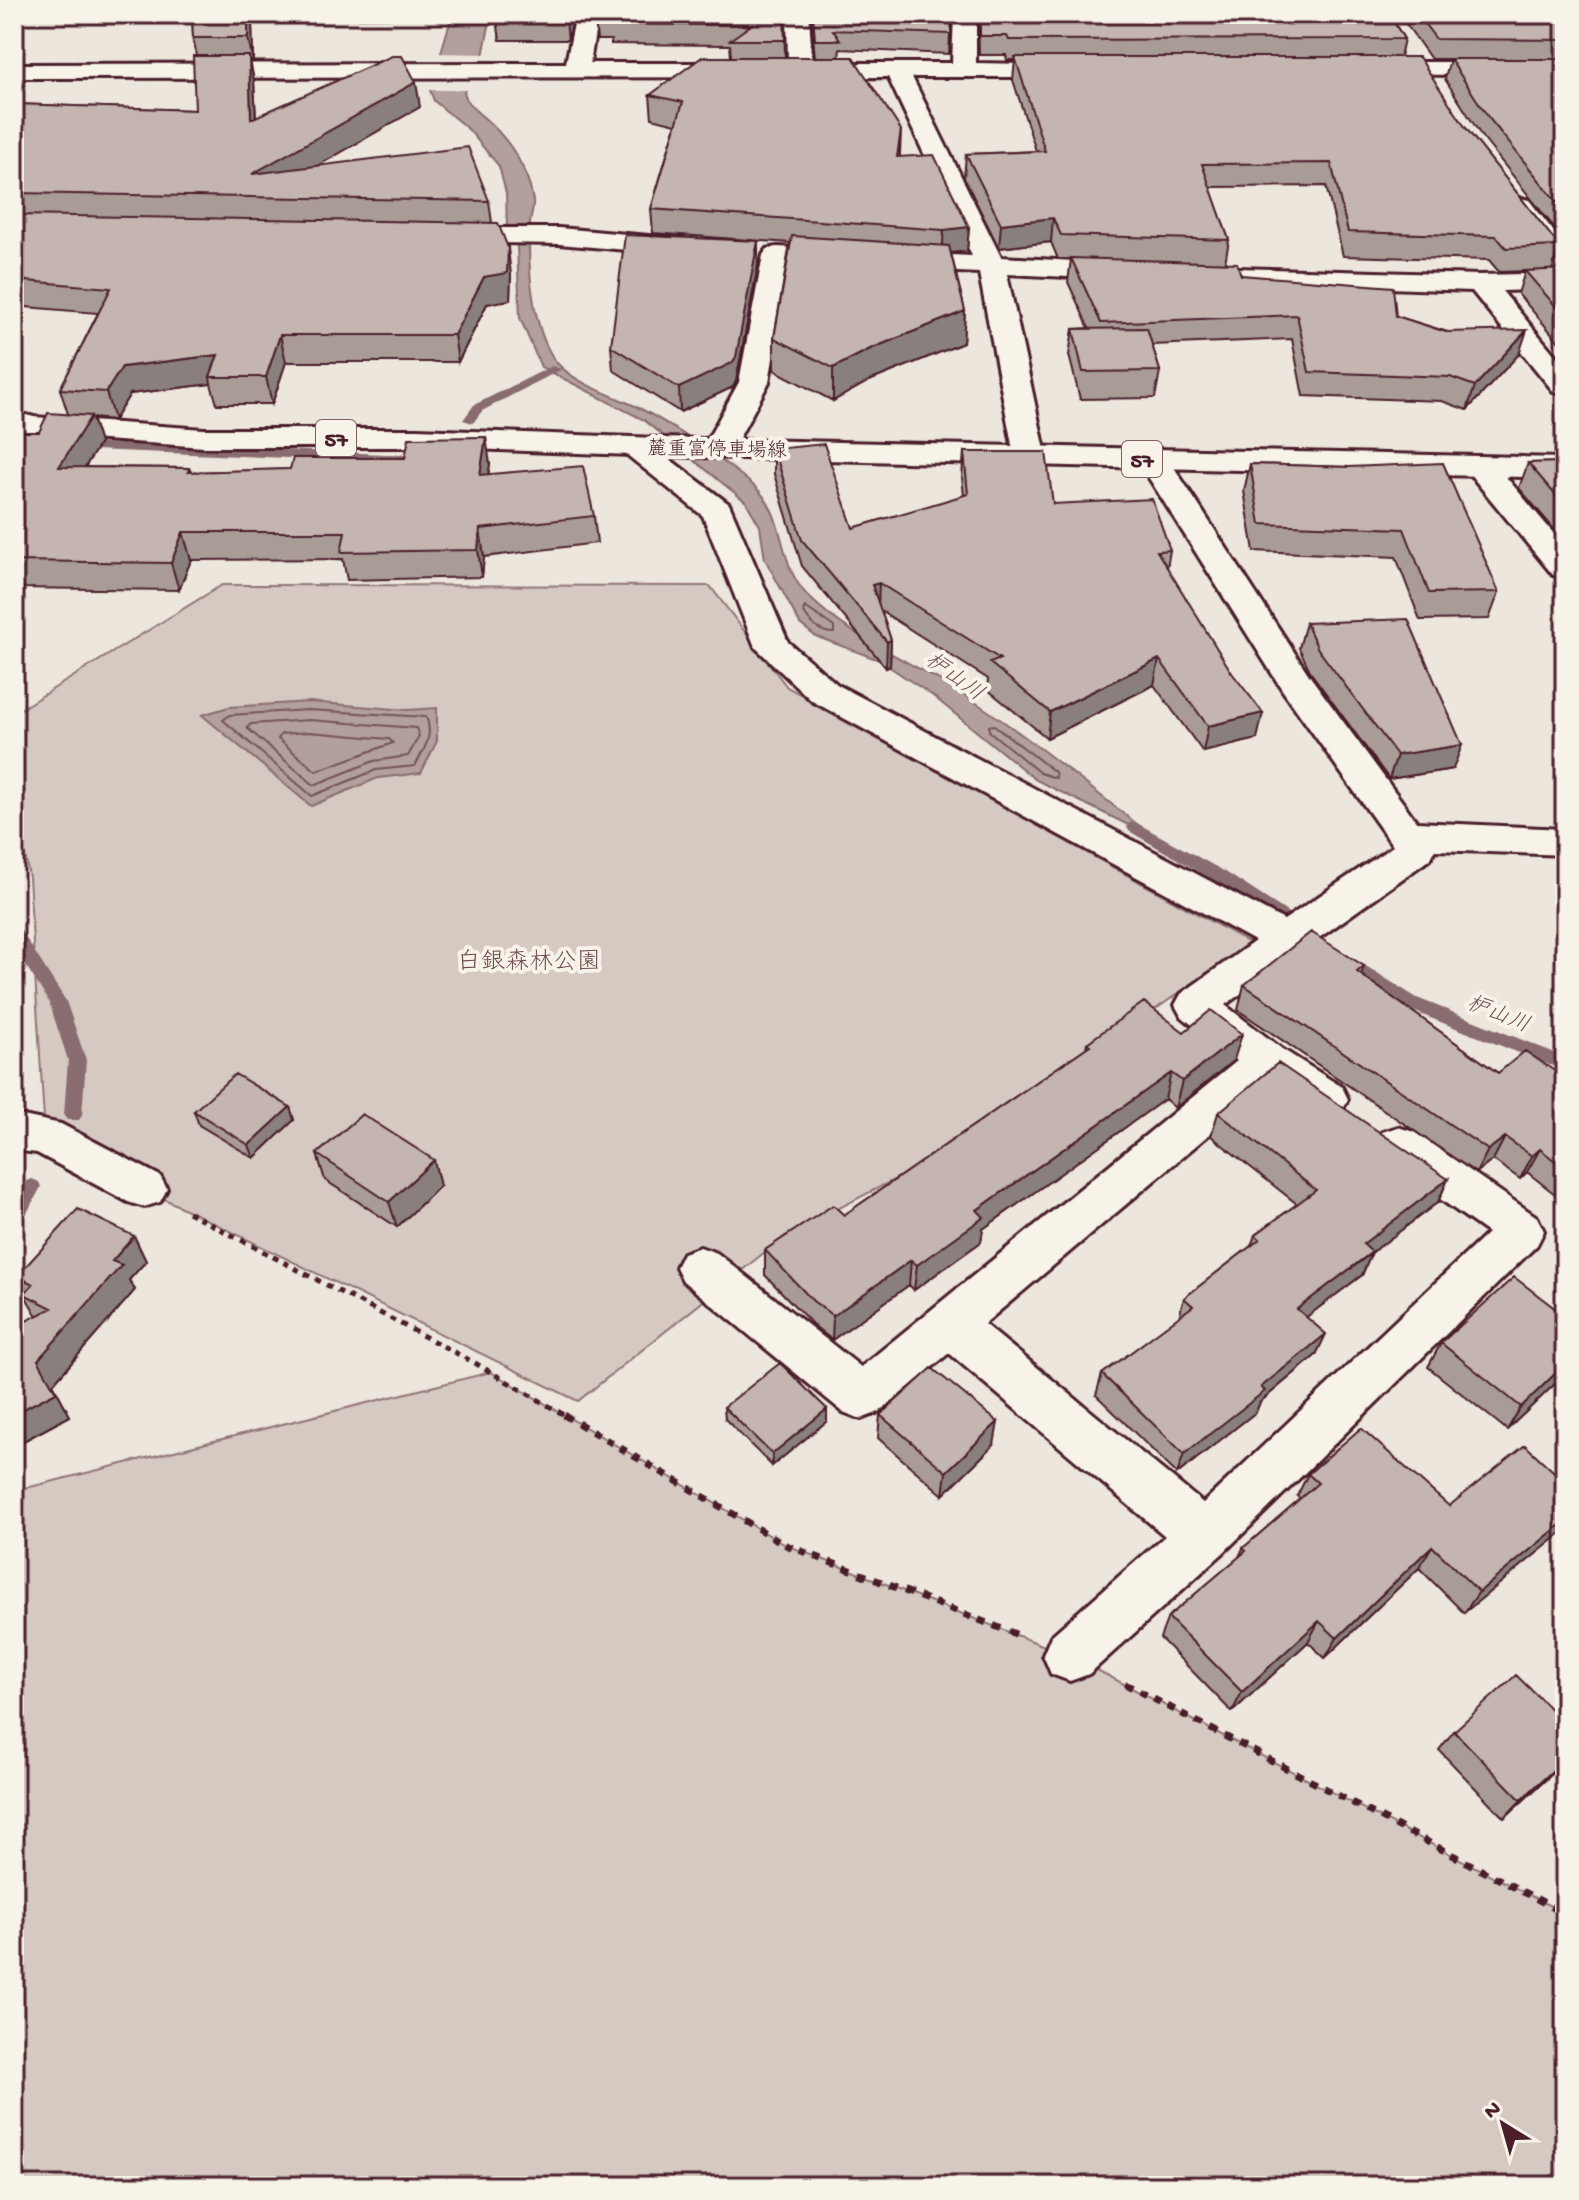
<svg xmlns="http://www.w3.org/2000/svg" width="1579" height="2200" font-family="'Gochi Hand','Klee One',sans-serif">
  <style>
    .green { fill: #d5c9c2; stroke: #907476; stroke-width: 2 }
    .water { fill: #b39f9d; stroke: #896c6f; stroke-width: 2 }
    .pier { fill: #ece6dd }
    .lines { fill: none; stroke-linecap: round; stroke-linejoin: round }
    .shore { stroke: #745259; stroke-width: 2 }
    .stream { fill: #896c6f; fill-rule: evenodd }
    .minor-casing { stroke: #4a1f2b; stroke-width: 6 }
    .major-casing { stroke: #4a1f2b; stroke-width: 6 }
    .path-far1 { stroke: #4a1f2b; stroke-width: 5; stroke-dasharray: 6 6; stroke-linecap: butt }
    .path { stroke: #4a1f2b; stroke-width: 7; stroke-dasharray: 8 8; stroke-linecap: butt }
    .minor { fill: #f7f3e8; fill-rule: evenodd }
    .major { fill: #f7f3e8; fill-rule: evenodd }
    .wall { fill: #a99c97; stroke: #4a1f2b; stroke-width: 2 }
    .shaded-wall { fill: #897f7b; stroke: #4a1f2b; stroke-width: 2 }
    .building { fill: #c4b5b0; stroke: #4a1f2b; stroke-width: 2 }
    .labels { text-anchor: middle; stroke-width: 8; stroke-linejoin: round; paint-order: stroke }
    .far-street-label { font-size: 20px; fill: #4a1f2b; stroke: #f7f3e8 }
    .shield { fill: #f7f3e8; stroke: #7e5f64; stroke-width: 2 }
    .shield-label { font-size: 22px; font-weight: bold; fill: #4a1f2b }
    .far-water-label { font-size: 22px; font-style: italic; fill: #6f4c53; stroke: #f7f3e8 }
    .park-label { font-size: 24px; fill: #6d4a51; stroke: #f7f3e8 }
  </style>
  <rect width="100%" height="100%" fill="#ece6dd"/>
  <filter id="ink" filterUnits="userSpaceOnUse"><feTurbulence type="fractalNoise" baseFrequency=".0125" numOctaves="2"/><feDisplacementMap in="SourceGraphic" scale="16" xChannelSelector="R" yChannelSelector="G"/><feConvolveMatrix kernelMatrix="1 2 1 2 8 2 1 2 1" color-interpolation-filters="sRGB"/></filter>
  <g filter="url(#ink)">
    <path class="green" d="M 222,585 L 710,586 L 787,687 L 1250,943 L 965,1143 L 785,1236 L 578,1401 L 144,1189 L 45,1136 L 29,877 L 14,793 L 14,713 Z
      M 491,1372 L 786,1545 L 1070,1656 L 1558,1910 L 1565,1909 L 1565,2186 L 14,2186 L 14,1491 Z"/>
    <path class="water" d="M 459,14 L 504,14 L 490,21 L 483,56 L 464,92 C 468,108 479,112 490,123 C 511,143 529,171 533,201 C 534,209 530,217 530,225 C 527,264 532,334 558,364 C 578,386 617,396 643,410 C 675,427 726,462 753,485 C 788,515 776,564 808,596 C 852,640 910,660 961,693 C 1029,736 1091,789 1155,838 L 1036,780 L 933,696 L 879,660 L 815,636 L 800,624 L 765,559 L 760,526 L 746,502 L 644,420 L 541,367 L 520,318 L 517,246 L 507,229 L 506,193 L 499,166 L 469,130 L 434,101 L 430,90 L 450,22 Z
      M 309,702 L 407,710 L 437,708 L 437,741 L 421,773 L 378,778 L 311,806 L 202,715 L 229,707 Z"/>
    <path class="pier" d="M 434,53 L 488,54 L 469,90 L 426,90 Z"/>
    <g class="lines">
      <path class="shore" d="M 805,607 L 834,627 L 834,633 C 819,633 810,624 803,611 Z
        M 308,710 L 426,717 C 434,735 424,750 415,766 L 376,770 L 312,796 L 223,720 L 230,715 Z
        M 309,720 L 416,728 L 419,736 L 408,756 L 374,761 L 314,785 L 247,728 L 251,724 Z
        M 994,725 L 1055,772 L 1056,778 L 1040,773 L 989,731 L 989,726 Z
        M 309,732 L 389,739 L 393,743 L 316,771 L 278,739 L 281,734 Z"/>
      <path class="stream" d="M 552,366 L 562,369 L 482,411 L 473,423 L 463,420 L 474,405 Z
        M 73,442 L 411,455 L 417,459 L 411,463 L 68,449 L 68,443 Z
        M 1135,822 L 1227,873 L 1310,927 L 1312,931 L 1310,935 L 1298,935 L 1215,881 L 1129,831 L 1127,827 L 1129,823 Z
        M 14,927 L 20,929 L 66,1001 L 86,1060 L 82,1115 L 79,1120 L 67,1120 L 64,1115 L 68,1060 L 49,1002 L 14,947 Z
        M 1345,953 L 1417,998 L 1565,1057 L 1565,1071 L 1405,1008 L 1339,963 L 1337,959 Z
        M 32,1179 L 39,1182 L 41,1187 L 21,1224 L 14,1227 L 14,1202 L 25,1182 Z"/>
      <g class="minor-casing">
        <path id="minor" d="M 576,14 L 598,14 L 590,63 L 788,63 L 787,14 L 809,14 L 812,63 L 952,63 L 954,14 L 976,14 L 976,63 L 1083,65 L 1087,70 L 1083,75 L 1075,77 L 912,77 L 1001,257 L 1130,264 L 1140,266 L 1144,272 L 1140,278 L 1130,280 L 1007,274 L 1046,455 L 1041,462 L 1030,464 L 1019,462 L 1014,455 L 979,273 L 789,264 L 769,382 L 730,455 L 719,457 L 708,455 L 703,448 L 739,382 L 763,255 L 767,249 L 777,247 L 972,256 L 888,77 L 14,78 L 14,64 L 566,63 Z
          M 1367,62 L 1565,62 L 1565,76 L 1359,74 L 1355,69 L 1359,64 Z
          M 1520,198 L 1529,200 L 1565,246 L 1565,272 L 1555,270 L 1507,206 L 1511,200 Z
          M 444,228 L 559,228 L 683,239 L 693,241 L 697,247 L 693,253 L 683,255 L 559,244 L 434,242 L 430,236 L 434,230 Z
          M 1203,267 L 1480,275 L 1565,273 L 1565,289 L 1502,291 L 1565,367 L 1565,395 L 1554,392 L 1472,291 L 1193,281 L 1189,275 L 1193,269 Z
          M 632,437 L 643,439 L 729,504 L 788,642 L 838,685 L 1284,920 L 1393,846 L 1283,691 L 1137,459 L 1142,452 L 1153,450 L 1164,452 L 1309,675 L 1417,822 L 1565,829 L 1565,855 L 1435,850 L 1430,859 L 1225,1005 L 1282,1049 L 1342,1087 L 1348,1099 L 1342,1111 C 1313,1120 1292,1099 1269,1084 L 984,1324 L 1203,1503 L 1488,1233 L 1382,1158 L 1376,1145 L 1382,1132 L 1398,1127 L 1414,1132 L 1537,1217 L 1544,1231 L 1537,1245 L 1223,1553 L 1089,1674 L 1070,1681 L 1051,1674 L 1043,1655 L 1051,1636 L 1165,1536 L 949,1353 L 879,1412 L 861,1419 L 843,1412 L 683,1281 L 676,1267 L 683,1253 L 700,1247 L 717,1253 L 861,1367 L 1237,1061 L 1181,1016 L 1175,1005 L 1181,994 L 1255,941 L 812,701 L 755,647 L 703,516 L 616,446 L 621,439 Z
          M 1480,456 L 1491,459 L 1565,547 L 1565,578 L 1553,575 L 1469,473 L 1464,466 L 1469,459 Z
          M 14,1114 L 61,1124 L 160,1176 L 167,1189 L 160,1202 L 144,1207 L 128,1202 L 37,1153 L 14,1150 Z"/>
      </g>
      <g class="major-casing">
        <path id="major" d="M 14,412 L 34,417 L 204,429 L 417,429 L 658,438 L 1565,458 L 1565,478 L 658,456 L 417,447 L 204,447 L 33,435 L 14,430 Z"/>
      </g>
      <path class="path-far1" d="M 188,1212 L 475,1363 L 568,1417"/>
      <path class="path" d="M 564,1415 L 786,1545 L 1018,1635
        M 1125,1684 L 1558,1910"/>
      <use href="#minor" class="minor"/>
      <use href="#major" class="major"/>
    </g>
    <path class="wall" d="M 192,14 L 409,14 L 408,17 L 252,20 L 253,61 L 250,61 L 254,81 L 256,117 L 420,107 L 317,166 L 489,201 L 492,223 L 511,275 L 510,300 L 487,304 L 458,362 L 286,362 L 272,404 L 217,404 L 211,384 L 130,394 L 114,420 L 92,418 L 100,443 L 85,467 L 189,468 L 191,472 L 490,464 L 488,475 L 594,516 L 597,543 L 484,557 L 482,577 L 347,580 L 343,559 L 191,560 L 179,590 L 14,588 L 14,432 L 39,432 L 68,414 L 60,389 L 98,313 L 14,306 L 14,104 L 195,110 L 197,56 L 193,38 Z
      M 499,14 L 574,14 L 568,40 L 500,40 L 497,20 Z
      M 784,14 L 785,57 L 815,57 L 811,14 L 951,14 L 949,54 L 840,49 L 839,57 L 900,157 L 969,227 L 967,251 L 951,253 L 965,311 L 963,343 L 869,381 L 833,401 L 774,370 L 774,338 L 790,243 L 653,233 L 651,209 L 676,124 L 652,118 L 650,95 L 731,57 L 730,45 L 611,44 L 611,40 L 597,40 L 595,20 Z
      M 978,14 L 1389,14 L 1404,39 L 1400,57 L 1465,127 L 1559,246 L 1552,270 L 1565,269 L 1565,341 L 1559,342 L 1518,294 L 1525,271 L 1499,272 L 1489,260 L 1343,256 L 1326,186 L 1210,187 L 1229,240 L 1225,263 L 1241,275 L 1396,316 L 1519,354 L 1467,410 L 1442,401 L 1303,396 L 1292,339 L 1152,345 L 1160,371 L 1155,398 L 1080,399 L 1069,355 L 1073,329 L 1089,328 L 1068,282 L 1071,259 L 1058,259 L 1051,242 L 999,248 L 964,178 L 966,154 L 1036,151 L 1013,80 L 1015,60 L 1007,60 L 1006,55 L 979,55 Z
      M 1399,14 L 1565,14 L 1565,241 L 1482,137 L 1445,79 L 1450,59 L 1452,59 L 1431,59 Z
      M 758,265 L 736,381 L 733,387 L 680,412 L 613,370 L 611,346 Z
      M 774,449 L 853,528 L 964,496 L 962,477 L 964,452 L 1053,504 L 1170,550 L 1167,568 L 1257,739 L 1203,752 L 1154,685 L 1047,738 L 987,689 L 988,679 L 881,611 L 891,640 L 890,666 L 886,668 L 802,566 L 774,474 Z
      M 1565,462 L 1565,542 L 1519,488 L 1528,463 Z
      M 1250,464 L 1349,467 L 1499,592 L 1489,619 L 1420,620 L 1396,557 L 1254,551 L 1244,491 Z
      M 1306,623 L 1453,769 L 1389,779 L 1311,673 L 1299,648 Z
      M 1364,966 L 1361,975 L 1498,1073 L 1565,1078 L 1565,1202 L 1527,1172 L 1520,1179 L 1493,1160 L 1476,1173 L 1238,1010 L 1244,985 Z
      M 1184,1032 L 1234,1060 L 1175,1108 L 1165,1099 L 983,1229 L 981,1242 L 914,1290 L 909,1285 L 832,1340 L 813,1325 L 765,1275 L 765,1250 L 844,1215 L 1086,1048 L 1087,1043 Z
      M 290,1107 L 294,1120 L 254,1158 L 199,1125 L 194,1111 Z
      M 1218,1113 L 1448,1179 L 1438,1202 L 1372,1252 L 1362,1275 L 1306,1317 L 1316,1355 L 1260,1402 L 1256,1412 L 1177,1474 L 1096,1395 L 1102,1374 L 1179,1317 L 1184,1298 L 1251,1246 L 1255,1235 L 1297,1204 L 1211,1136 Z
      M 317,1154 L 440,1186 L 397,1227 L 325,1180 Z
      M 134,1236 L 146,1261 L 129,1280 L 135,1290 L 53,1384 L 70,1416 L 14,1446 L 14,1327 L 37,1316 L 24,1294 L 26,1292 L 17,1276 Z
      M 1565,1316 L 1565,1374 L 1507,1430 L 1428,1367 L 1441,1343 Z
      M 724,1407 L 827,1409 L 827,1421 L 772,1466 L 725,1419 Z
      M 880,1415 L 994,1445 L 943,1495 L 878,1438 Z
      M 1308,1474 L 1449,1506 L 1565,1482 L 1464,1613 L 1419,1568 L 1325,1658 L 1308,1642 L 1232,1712 L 1160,1638 L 1168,1617 L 1239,1557 L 1243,1548 L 1300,1499 L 1297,1496 Z
      M 1454,1731 L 1565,1762 L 1504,1818 L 1439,1750 Z"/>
    <path class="shaded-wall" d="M 248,14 L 250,14 L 252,20 L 253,61 L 248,38 Z
      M 567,14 L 574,14 L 568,40 L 566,20 Z
      M 249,56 L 254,81 L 257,144 L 251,119 Z
      M 416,82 L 420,107 L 263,197 L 252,174 Z
      M 901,130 L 900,154 L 896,181 L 897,157 Z
      M 1053,218 L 1051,242 L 999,248 L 1001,224 Z
      M 969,227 L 967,251 L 942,254 L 944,230 Z
      M 758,241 L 758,265 L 736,381 L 733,387 L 680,412 L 679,388 Z
      M 508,248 L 511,275 L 510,300 L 487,304 L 458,362 L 454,335 L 484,277 Z
      M 965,311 L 963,343 L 869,381 L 833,401 L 833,368 L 870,349 Z
      M 1527,330 L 1519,354 L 1467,410 L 1475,386 Z
      M 280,335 L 286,362 L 272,404 L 266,377 Z
      M 218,355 L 210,377 L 211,384 L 130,394 L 114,420 L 106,392 L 122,367 Z
      M 91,416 L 100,443 L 68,494 L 59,467 Z
      M 486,437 L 490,464 L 484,502 L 480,475 Z
      M 480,529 L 484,557 L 482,577 L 478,550 Z
      M 183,532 L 191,560 L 179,590 L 171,563 Z
      M 879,583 L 878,609 L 872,585 Z
      M 14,624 L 22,644 L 14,651 Z
      M 891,640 L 890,666 L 886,668 L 887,642 Z
      M 1159,659 L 1154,685 L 1047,738 L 1050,712 Z
      M 1263,713 L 1257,739 L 1203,752 L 1208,726 Z
      M 1462,745 L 1453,769 L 1389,779 L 1397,755 Z
      M 1242,1034 L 1234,1060 L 1175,1108 L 1182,1081 Z
      M 1171,1073 L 1165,1099 L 983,1229 L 981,1242 L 914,1290 L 917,1265 L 977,1210 Z
      M 290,1107 L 294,1120 L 254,1158 L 249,1145 Z
      M 1505,1137 L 1493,1160 L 1476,1173 L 1488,1150 Z
      M 1540,1149 L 1527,1172 L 1520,1179 L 1532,1156 Z
      M 434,1160 L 440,1186 L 397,1227 L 389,1202 Z
      M 1448,1179 L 1438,1202 L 1353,1267 L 1363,1244 Z
      M 134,1236 L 146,1261 L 129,1280 L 135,1290 L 53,1384 L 70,1416 L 14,1446 L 14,1414 L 38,1360 L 112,1261 Z
      M 1372,1252 L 1362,1275 L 1288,1331 L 1297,1309 Z
      M 911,1260 L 909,1285 L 832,1340 L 833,1316 Z
      M 1326,1334 L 1316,1355 L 1260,1402 L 1256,1412 L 1177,1474 L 1184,1454 L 1261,1387 Z
      M 1565,1364 L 1565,1374 L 1507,1430 L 1521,1407 Z
      M 827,1409 L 827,1421 L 772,1466 L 772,1454 Z
      M 998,1422 L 994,1445 L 943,1495 L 946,1472 Z
      M 1565,1521 L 1565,1530 L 1464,1613 L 1479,1592 Z
      M 1432,1546 L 1419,1568 L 1325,1658 L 1337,1638 Z
      M 1319,1621 L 1308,1642 L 1232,1712 L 1242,1692 Z
      M 1565,1759 L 1565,1762 L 1504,1818 L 1521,1800 Z"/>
    <path class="building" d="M 192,14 L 248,14 L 248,38 L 193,38 Z
      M 499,14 L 567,14 L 566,20 L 497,20 Z
      M 596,14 L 784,14 L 785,40 L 730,40 L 751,25 L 610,24 L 611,20 L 595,20 Z
      M 813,14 L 951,14 L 951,34 L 833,30 L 840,40 L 815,40 Z
      M 980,14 L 1389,14 L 1404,39 L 1009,40 L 1007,36 L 980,36 Z
      M 1417,14 L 1565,14 L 1565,40 L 1436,39 Z
      M 193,56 L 249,56 L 251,119 L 392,56 L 402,56 L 416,82 L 252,174 L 468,147 L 489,201 L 14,193 L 14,104 L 195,110 Z
      M 702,57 L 853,57 L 901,130 L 897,157 L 934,155 L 969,227 L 944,230 L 651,209 L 683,102 L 650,95 Z
      M 1015,57 L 1419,57 L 1465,127 L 1559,246 L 1506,248 L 1496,236 L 1348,232 L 1331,163 L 1202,164 L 1229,240 L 1061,235 L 1053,218 L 1001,224 L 966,154 L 1045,151 Z
      M 1450,59 L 1565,59 L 1565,212 L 1488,117 Z
      M 14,215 L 498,223 L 508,248 L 507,273 L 484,277 L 454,335 L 280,335 L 266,377 L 210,377 L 218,355 L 122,367 L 106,392 L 60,389 L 111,288 L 14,280 Z
      M 625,235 L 758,241 L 736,357 L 732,363 L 679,388 L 611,346 Z
      M 792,236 L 949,246 L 965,311 L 870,349 L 833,368 L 774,338 Z
      M 1071,258 L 1237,263 L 1241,275 L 1393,287 L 1396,316 L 1446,332 L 1527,330 L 1475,386 L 1450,377 L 1309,372 L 1297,315 L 1101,323 Z
      M 1565,269 L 1565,317 L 1525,271 Z
      M 1147,328 L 1160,371 L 1083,372 L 1073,329 Z
      M 48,413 L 91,416 L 59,467 L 189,468 L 188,472 L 290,469 L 293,458 L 405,458 L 409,438 L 486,437 L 480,475 L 583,466 L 594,516 L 480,529 L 478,550 L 341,552 L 345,532 L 183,532 L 171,563 L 14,561 L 14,432 L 39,432 Z
      M 824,444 L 853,528 L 968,494 L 964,452 L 1046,452 L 1053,504 L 1152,499 L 1170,550 L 1157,551 L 1232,673 L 1263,713 L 1208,726 L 1159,659 L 1050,712 L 990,663 L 1000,659 L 879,583 L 872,585 L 891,640 L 887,642 L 802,540 L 774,449 Z
      M 1565,462 L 1565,506 L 1528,463 Z
      M 1443,463 L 1499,592 L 1429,593 L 1404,529 L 1260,524 L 1250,464 L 1349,467 Z
      M 1408,619 L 1462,745 L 1397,755 L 1318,649 L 1306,623 Z
      M 1311,932 L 1364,966 L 1357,972 L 1498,1073 L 1525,1051 L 1565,1078 L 1565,1169 L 1540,1149 L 1532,1156 L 1505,1137 L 1488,1150 L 1244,985 Z
      M 1144,1002 L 1184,1032 L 1211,1010 L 1242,1034 L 1182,1081 L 1171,1073 L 977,1210 L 984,1217 L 917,1265 L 911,1260 L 833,1316 L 813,1301 L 765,1250 L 833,1205 L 844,1215 L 1090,1045 L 1087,1043 Z
      M 1278,1063 L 1448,1179 L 1363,1244 L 1372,1252 L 1297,1309 L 1326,1334 L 1261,1387 L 1265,1391 L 1184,1454 L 1102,1374 L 1193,1306 L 1184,1298 L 1260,1239 L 1255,1235 L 1316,1190 L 1218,1113 Z
      M 235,1074 L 290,1107 L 249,1145 L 194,1111 Z
      M 362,1114 L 434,1160 L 389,1202 L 317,1154 Z
      M 78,1209 L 134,1236 L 112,1261 L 122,1265 L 38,1360 L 56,1392 L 14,1414 L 14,1327 L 52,1308 L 24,1294 L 33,1284 L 17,1276 Z
      M 1514,1277 L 1565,1316 L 1565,1364 L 1521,1407 L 1441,1343 Z
      M 780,1363 L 827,1409 L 772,1454 L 724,1407 Z
      M 932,1368 L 998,1422 L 946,1472 L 880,1415 Z
      M 1361,1428 L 1449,1506 L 1525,1445 L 1565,1482 L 1565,1521 L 1479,1592 L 1432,1546 L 1337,1638 L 1319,1621 L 1242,1692 L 1168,1617 L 1246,1551 L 1243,1548 L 1318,1483 L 1308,1474 Z
      M 1516,1675 L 1565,1723 L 1565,1759 L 1521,1800 L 1454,1731 Z"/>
  </g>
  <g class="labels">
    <g class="far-street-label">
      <text transform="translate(717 448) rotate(1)" y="7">麓重富停車場線</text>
    </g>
    <g class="shield">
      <rect x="316" y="420" width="40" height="36" rx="6"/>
      <rect x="1122" y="441" width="40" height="36" rx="6"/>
    </g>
    <g class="shield-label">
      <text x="336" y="446">57</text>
      <text x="1142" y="467">57</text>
    </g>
    <g class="far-water-label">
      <text transform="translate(956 675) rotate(36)" y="8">枦山川</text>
      <text transform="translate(1499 1012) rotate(22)" y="8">枦山川</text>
    </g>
    <g class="park-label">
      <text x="529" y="968">白銀森林公園</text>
    </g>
  </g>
  <rect width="1579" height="2200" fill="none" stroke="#f7f3e8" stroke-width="48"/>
  <rect x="24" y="24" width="1531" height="2152" fill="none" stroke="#4a1f2b" stroke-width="3" filter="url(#ink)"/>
  <g transform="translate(1503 2124) rotate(323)" stroke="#f7f3e8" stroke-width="6" paint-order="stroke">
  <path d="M0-6L14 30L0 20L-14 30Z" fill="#4a1f2b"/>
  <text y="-12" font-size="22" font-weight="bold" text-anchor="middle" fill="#4a1f2b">N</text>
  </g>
</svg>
